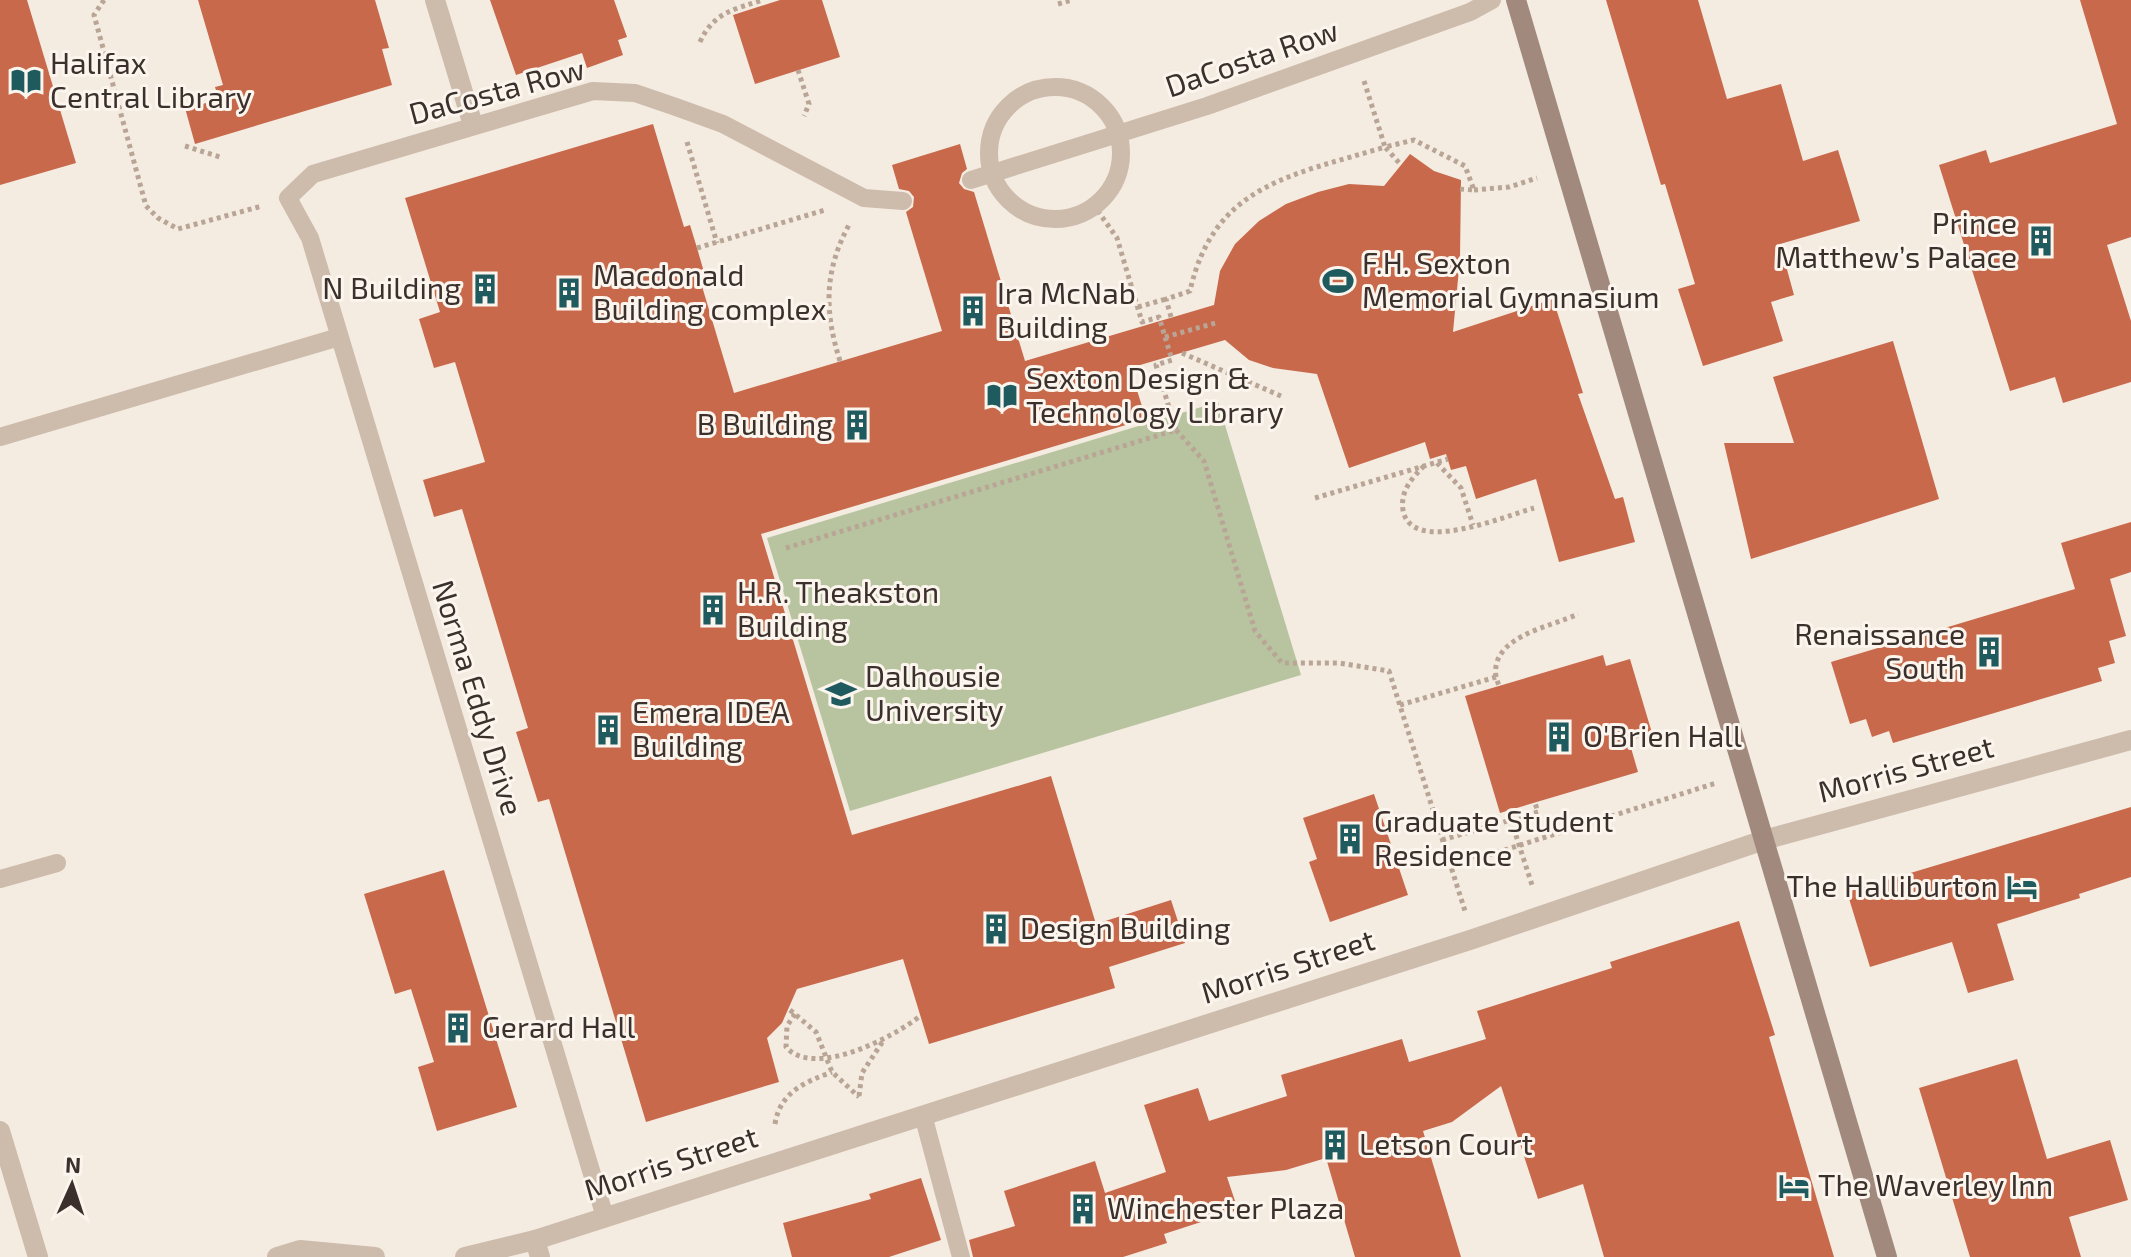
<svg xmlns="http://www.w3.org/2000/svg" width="2131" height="1257" font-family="'Exo 2',sans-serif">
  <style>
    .green { fill: #b8c4a0 }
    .building { fill: #c8694b }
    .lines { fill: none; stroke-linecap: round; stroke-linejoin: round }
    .path { stroke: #b9a596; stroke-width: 5; stroke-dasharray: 4 4; stroke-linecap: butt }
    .service { stroke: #cdbbac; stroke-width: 18 }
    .pedestrian { stroke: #cdbbac; stroke-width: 20 }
    .minor { stroke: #cdbbac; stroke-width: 20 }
    .tertiary { stroke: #cdbbac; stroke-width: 20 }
    .secondary { stroke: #a18a7d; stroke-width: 20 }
    .labels { text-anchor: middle; stroke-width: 6; stroke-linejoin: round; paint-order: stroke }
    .street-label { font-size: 30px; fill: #3b302b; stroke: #fbf5ee }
    .poi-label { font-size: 30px; fill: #3b302b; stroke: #fbf5ee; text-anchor: start }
  </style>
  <rect width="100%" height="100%" fill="#f4ebe1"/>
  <path class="green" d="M 1218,402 L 1301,675 L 850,811 L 767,538 Z"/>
  <path class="building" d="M 0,0 L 27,0 L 76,163 L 0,185 Z
    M 198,0 L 375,0 L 389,48 L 382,49 L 392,85 L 195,144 L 185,108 L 219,100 L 215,87 L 223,85 Z
    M 490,0 L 614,0 L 627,37 L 618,40 L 623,55 L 587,68 L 582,53 L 516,75 Z
    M 780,0 L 822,0 L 840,57 L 755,84 L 733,15 Z
    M 1606,0 L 1698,0 L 1727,99 L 1781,84 L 1803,161 L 1838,150 L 1860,221 L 1780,244 L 1794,295 L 1771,302 L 1783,341 L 1703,366 L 1678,289 L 1695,284 L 1665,184 L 1661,185 Z
    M 2080,0 L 2131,0 L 2131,237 L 2107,245 L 2131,321 L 2131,382 L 2063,403 L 2055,377 L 2010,391 L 1939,165 L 1986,150 L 1990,163 L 2117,124 Z
    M 653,124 L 684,227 L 690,225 L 697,248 L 704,272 L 698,273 L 734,393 L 942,331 L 906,212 L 913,207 L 914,197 L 909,191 L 899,189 L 892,165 L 960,144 L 967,169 L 962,173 L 959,183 L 964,189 L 974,192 L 1025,361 L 1214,305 L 1220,271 L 1235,244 L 1259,221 L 1286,204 L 1318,192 L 1349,184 L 1384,186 L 1410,154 L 1434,171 L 1461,180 L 1460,258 L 1453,332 L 1553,299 L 1583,393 L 1578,394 L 1615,499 L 1623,497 L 1635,542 L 1559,562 L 1536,479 L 1476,499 L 1466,466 L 1451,470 L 1446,454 L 1430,459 L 1425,442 L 1349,468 L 1317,374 L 1273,368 L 1249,360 L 1225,340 L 1130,368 L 1146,419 L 761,534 L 852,835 L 1051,776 L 1096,924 L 1171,900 L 1185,943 L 1109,967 L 1115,988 L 929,1044 L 903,959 L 797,989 L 782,1023 L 767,1038 L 779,1082 L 646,1122 L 549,799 L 538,802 L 516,732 L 528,728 L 462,509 L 434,517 L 423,480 L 485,462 L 455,362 L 434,368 L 419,319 L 440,312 L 405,198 Z
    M 1893,341 L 1939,499 L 1751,559 L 1724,443 L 1794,443 L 1773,377 Z
    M 2131,522 L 2131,572 L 2110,579 L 2126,636 L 2109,641 L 2115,663 L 2098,668 L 2102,681 L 1893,743 L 1889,731 L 1872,737 L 1866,719 L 1850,724 L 1831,662 L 2075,589 L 2061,543 Z
    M 1603,655 L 1606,666 L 1630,659 L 1652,733 L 1629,741 L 1638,772 L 1500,813 L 1465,696 Z
    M 1374,794 L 1408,895 L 1330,922 L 1309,862 L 1317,859 L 1303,818 Z
    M 2131,807 L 2131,877 L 2079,894 L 2080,898 L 1997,924 L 2014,980 L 1968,993 L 1952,942 L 1870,967 L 1847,892 Z
    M 444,870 L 517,1107 L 437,1131 L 418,1067 L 434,1062 L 411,989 L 395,994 L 364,894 Z
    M 1739,921 L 1775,1035 L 1769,1037 L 1834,1257 L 1604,1257 L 1583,1184 L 1538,1199 L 1501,1086 L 1452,1122 L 1423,1131 L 1461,1257 L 1355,1257 L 1326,1158 L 1286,1170 L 1227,1177 L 1238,1210 L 1164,1234 L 1167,1243 L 1123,1257 L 973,1257 L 969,1240 L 1015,1226 L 1004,1191 L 1095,1161 L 1105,1193 L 1166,1172 L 1144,1105 L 1198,1088 L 1209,1121 L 1287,1096 L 1281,1075 L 1402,1039 L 1409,1062 L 1486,1039 L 1477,1011 L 1612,968 L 1610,962 Z
    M 2017,1059 L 2047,1159 L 2110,1140 L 2128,1200 L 2069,1217 L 2081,1257 L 1970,1257 L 1919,1088 Z
    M 921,1178 L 941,1240 L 889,1257 L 792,1257 L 783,1223 L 871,1199 L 869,1194 Z"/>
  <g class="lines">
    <path class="path" d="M 104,0 L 94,15 L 146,206 L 158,218 L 178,229 L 262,206
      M 1058,4 L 1072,0
      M 700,42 C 713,13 734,9 763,0
      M 798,70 L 809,104 L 804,116
      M 1364,81 L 1385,147 L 1414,140 L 1465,166 L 1474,190 L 1458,189
      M 687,142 L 717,243
      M 185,146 L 220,157
      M 1474,190 L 1509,187 L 1537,178
      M 697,248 L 825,210
      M 1138,307 L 1166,299
      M 1171,317 L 1166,299 L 1190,291 C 1214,184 1293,175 1385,147 L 1401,165
      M 1165,337 L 1219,322
      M 1182,353 L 1281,396
      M 840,361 C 824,311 824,270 850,223
      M 1176,430 L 1204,461 L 1255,631 L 1282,663 L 1339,663 L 1389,671 L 1465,911
      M 1437,463 L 1461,488 L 1473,525
      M 1424,466 C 1412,478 1400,491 1403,510 C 1411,556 1505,516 1534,508
      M 1315,498 L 1448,459
      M 786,548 L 1176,430 L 1156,365 L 1172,360 L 1159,317 L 1142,322 L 1117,238 L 1095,207
      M 1496,677 C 1490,636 1551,627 1578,614
      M 1400,705 L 1496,677 L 1499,686
      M 1511,820 L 1532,885
      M 1442,840 L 1538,812 L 1535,803
      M 1451,867 L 1716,783
      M 790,1010 L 816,1032 L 832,1072 L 859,1097
      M 795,1014 L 787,1026 L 786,1047 C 814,1079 894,1037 920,1016
      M 859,1096 L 862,1073 L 883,1041
      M 775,1124 C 780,1092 805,1082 832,1072"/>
    <path class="service" d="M989 153a66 66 0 1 1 132 0a66 66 0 1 1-132 0Z
      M 971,180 L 1207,106 L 1470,12 L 1492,0
      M 0,437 L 339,337
      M 0,879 L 57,863
      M 923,1115 L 961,1257
      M 605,1217 L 310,238 L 288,198 L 313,174 L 593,91 L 635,93 L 676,107 L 723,124 L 864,198 L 903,201"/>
    <path class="pedestrian" d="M 435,0 L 473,125"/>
    <path class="minor" d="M 535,1240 L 540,1257"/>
    <path class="tertiary" d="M 0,1131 L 38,1257
      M 277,1257 L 300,1250 L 375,1257
      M 465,1257 L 535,1240 L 1473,939 L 1764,840 L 2131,740"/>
    <path class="secondary" d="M 1516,0 L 1887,1257"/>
  </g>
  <defs>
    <g id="library-bare" transform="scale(2.4)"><path d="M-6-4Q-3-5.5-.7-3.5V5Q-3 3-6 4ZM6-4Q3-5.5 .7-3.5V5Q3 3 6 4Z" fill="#1f5a5e" stroke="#fbf5ee" stroke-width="2.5" paint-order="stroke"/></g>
    <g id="building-bare" transform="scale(2.4)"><path d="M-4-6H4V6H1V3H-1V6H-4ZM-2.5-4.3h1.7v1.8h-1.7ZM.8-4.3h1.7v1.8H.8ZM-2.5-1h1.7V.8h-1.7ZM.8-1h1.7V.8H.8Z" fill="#1f5a5e" stroke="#fbf5ee" stroke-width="2.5" paint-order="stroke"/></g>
    <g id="stadium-bare" transform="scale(2.4)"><path d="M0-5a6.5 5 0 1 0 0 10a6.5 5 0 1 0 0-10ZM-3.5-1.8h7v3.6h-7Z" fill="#1f5a5e" stroke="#fbf5ee" stroke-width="2.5" paint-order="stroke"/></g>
    <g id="university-bare" transform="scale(2.4)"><path d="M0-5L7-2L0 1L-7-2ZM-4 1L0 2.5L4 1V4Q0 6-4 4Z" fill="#1f5a5e" stroke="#fbf5ee" stroke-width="2.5" paint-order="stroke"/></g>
    <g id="hotel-bare" transform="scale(2.4)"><path d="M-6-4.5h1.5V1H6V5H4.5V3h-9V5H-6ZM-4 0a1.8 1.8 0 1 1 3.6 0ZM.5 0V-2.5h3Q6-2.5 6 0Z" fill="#1f5a5e" stroke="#fbf5ee" stroke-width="2.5" paint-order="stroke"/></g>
  </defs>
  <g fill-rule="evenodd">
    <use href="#library-bare" x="26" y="81"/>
    <use href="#building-bare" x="2041" y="241"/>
    <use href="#stadium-bare" x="1338" y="281"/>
    <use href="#building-bare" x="485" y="289"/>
    <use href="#building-bare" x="569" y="293"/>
    <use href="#building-bare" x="973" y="311"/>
    <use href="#library-bare" x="1002" y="396"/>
    <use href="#building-bare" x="857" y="425"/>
    <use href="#building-bare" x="713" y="610"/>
    <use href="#building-bare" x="1989" y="652"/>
    <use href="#university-bare" x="841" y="694"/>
    <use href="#building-bare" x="608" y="730"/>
    <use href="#building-bare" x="1559" y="737"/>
    <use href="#building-bare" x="1350" y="839"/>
    <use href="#hotel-bare" x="2022" y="887"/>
    <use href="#building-bare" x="996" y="929"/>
    <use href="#building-bare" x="458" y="1028"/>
    <use href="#building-bare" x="1335" y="1145"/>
    <use href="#hotel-bare" x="1794" y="1186"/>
    <use href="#building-bare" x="1083" y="1209"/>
  </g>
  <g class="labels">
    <g class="street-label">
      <text transform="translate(1252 59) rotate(-19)" y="10">DaCosta Row</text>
      <text transform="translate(497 92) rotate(-15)" y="10">DaCosta Row</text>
      <text transform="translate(477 698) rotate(73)" y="10">Norma Eddy Drive</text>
      <text transform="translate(1906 770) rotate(-15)" y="10">Morris Street</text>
      <text transform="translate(1288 967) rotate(-18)" y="10">Morris Street</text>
      <text transform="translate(671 1164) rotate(-18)" y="10">Morris Street</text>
    </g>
    <g class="poi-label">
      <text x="50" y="74">Halifax<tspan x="50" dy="34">Central Library</tspan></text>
      <text x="2017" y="234" text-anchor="end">Prince<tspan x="2017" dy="34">Matthew’s Palace</tspan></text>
      <text x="1362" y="274">F.H. Sexton<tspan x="1362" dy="34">Memorial Gymnasium</tspan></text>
      <text x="593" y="286">Macdonald<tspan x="593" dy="34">Building complex</tspan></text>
      <text x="461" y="299" text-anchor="end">N Building</text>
      <text x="997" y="304">Ira McNab<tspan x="997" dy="34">Building</tspan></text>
      <text x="1026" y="389">Sexton Design &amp;<tspan x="1026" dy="34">Technology Library</tspan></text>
      <text x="833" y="435" text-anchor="end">B Building</text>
      <text x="737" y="603">H.R. Theakston<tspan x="737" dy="34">Building</tspan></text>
      <text x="1965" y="645" text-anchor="end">Renaissance<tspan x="1965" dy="34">South</tspan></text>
      <text x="865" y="687">Dalhousie<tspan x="865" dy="34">University</tspan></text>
      <text x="632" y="723">Emera IDEA<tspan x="632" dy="34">Building</tspan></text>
      <text x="1583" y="747">O'Brien Hall</text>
      <text x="1374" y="832">Graduate Student<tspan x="1374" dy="34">Residence</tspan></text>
      <text x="1998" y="897" text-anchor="end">The Halliburton</text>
      <text x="1020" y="939">Design Building</text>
      <text x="482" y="1038">Gerard Hall</text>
      <text x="1359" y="1155">Letson Court</text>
      <text x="1818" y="1196">The Waverley Inn</text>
      <text x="1107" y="1219">Winchester Plaza</text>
    </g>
  </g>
  <g transform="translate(72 1185) rotate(3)" stroke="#fbf5ee" stroke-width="6" paint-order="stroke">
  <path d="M0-6L14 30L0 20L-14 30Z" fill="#3b302b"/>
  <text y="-12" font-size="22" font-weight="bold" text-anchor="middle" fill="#3b302b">N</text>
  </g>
</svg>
